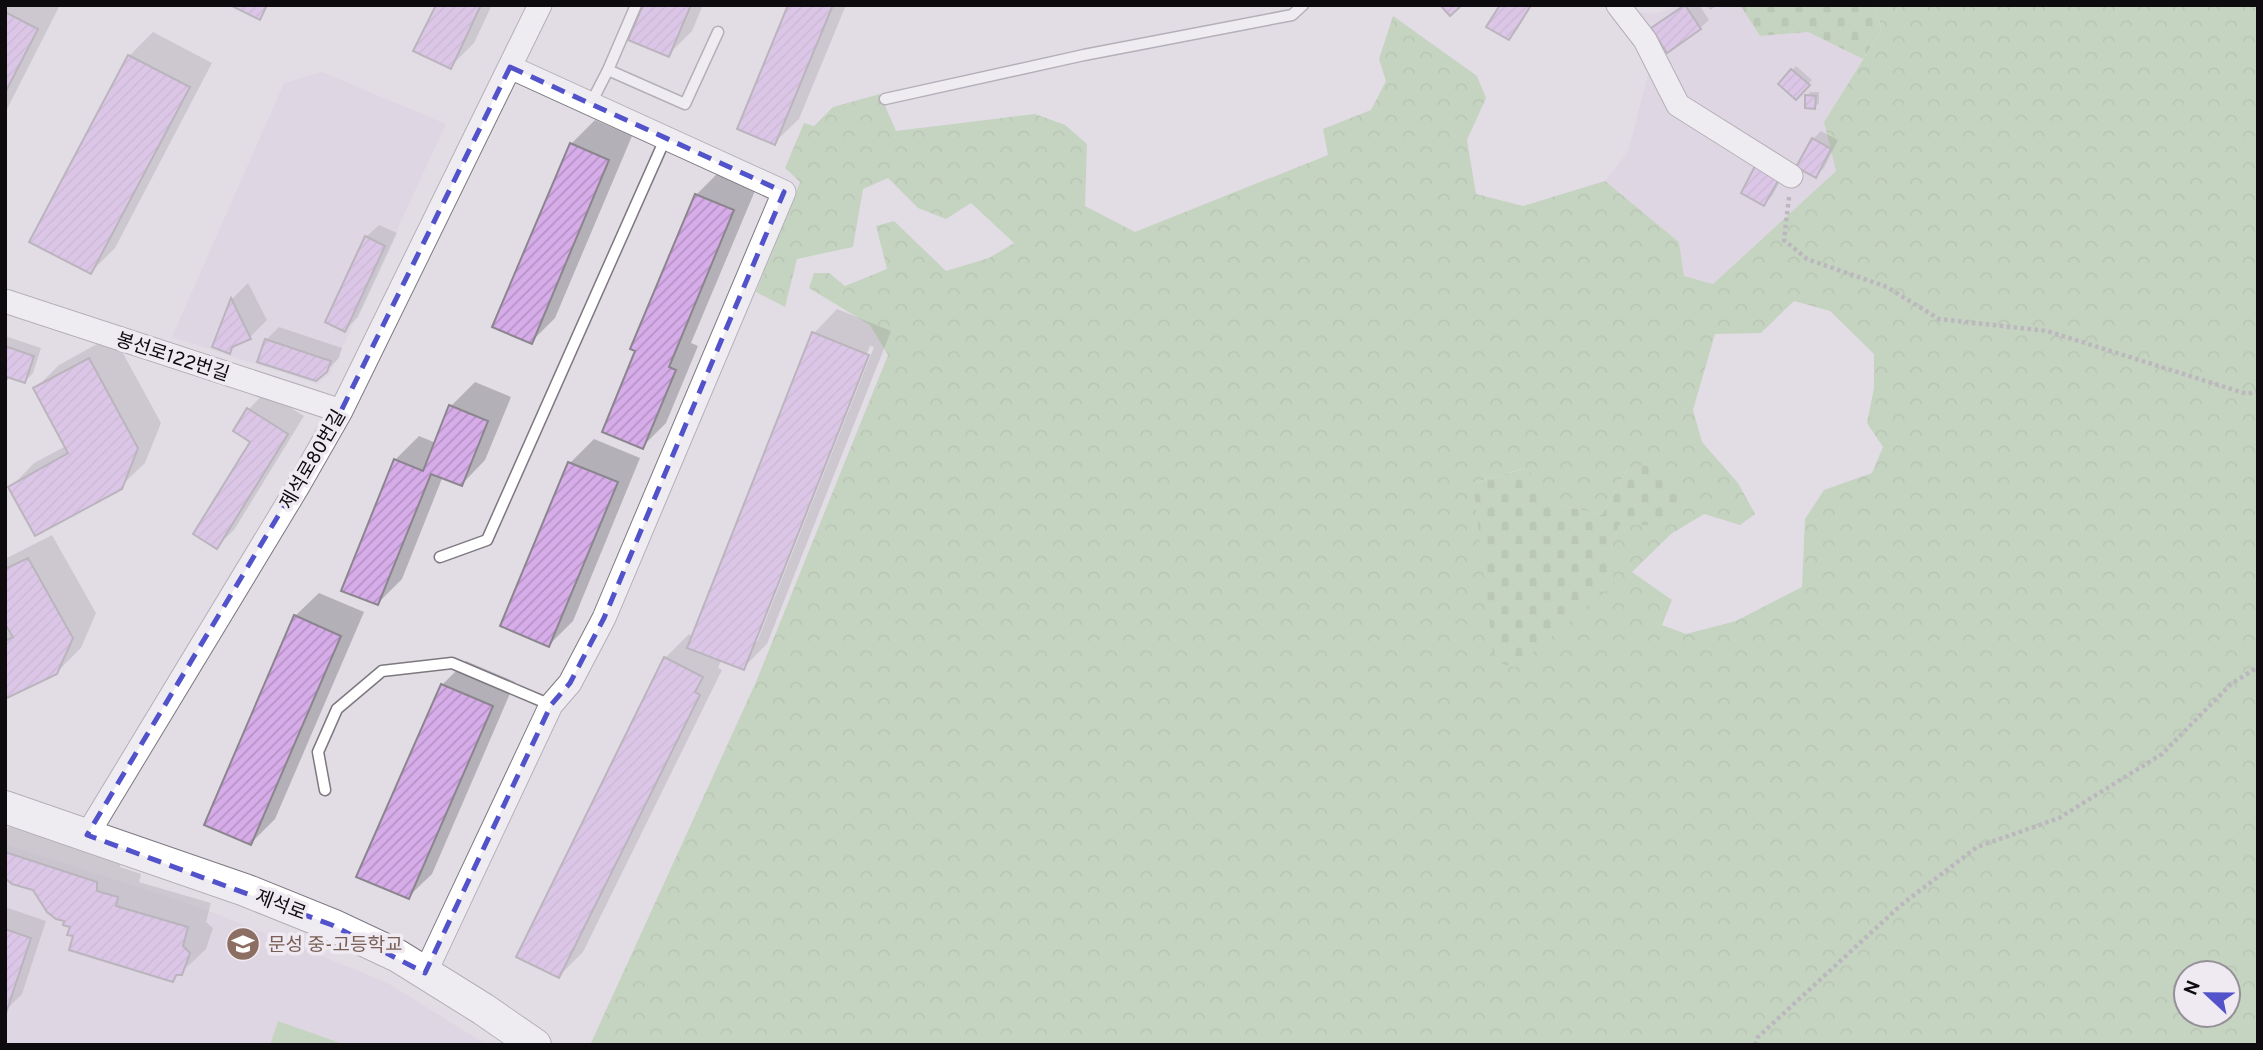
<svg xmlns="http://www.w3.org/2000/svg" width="2263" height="1050" font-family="Overpass,'Noto Sans KR',sans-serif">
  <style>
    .built { fill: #dad0df }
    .green { fill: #a2ca92 }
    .forest { fill: url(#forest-crowns); fill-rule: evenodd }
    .cemetery { fill: url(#cemetery-stones) }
    .shadow { fill: #0003; fill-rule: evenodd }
    .building { fill: url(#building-hatch); stroke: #8b858d; stroke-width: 2 }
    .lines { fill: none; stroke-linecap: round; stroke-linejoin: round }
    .lane-casing { stroke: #7d7880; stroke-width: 13 }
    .street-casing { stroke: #7d7880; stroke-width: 25 }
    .secondary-casing { stroke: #7d7880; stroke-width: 34 }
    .path { stroke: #8e8a90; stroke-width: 4.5; stroke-dasharray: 3.5 3.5; stroke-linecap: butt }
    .lane { stroke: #fff; stroke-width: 10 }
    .street { stroke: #fff; stroke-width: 23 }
    .secondary { stroke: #fff; stroke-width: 32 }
    .marked { fill: none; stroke: #5253ca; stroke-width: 5; stroke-dasharray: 14 9; stroke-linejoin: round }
    .labels { text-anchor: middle; stroke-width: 7; stroke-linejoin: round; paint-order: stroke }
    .street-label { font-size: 19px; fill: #0d0b0e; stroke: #efe9f2 }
    .education-label { font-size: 19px; fill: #785e54; stroke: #efe9f2; text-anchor: start }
  </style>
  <defs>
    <pattern id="forest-crowns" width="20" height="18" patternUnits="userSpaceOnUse" patternTransform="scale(1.75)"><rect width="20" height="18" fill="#a2ca92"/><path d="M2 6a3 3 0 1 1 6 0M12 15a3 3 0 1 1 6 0" fill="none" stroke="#8aac7d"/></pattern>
    <pattern id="cemetery-stones" width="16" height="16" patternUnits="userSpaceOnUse" patternTransform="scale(1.75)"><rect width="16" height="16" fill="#a2ca92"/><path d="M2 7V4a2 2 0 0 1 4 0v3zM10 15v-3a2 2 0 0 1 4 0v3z" fill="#8aac7d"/></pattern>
    <pattern id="building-hatch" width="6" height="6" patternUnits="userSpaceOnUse" patternTransform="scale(1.75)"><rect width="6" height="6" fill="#d6ace9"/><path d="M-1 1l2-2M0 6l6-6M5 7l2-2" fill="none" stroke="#b693c7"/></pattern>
  </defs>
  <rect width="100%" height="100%" fill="#e2dce5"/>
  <path class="built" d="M 1675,5 L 1740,5 L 1760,36 L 1808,32 L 1863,59 L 1824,122 L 1836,171 L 1713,284 L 1684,276 L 1679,242 L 1605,181 L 1628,152 L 1648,74 L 1669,63 L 1635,11 L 1653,14 L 1666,11 Z
    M 322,72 L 446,124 L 330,374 L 317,384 L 172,337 L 284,83 Z
    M 5,844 L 199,907 L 386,982 L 487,1045 L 5,1045 Z"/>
  <path class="green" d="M 278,1021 L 346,1045 L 270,1045 Z"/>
  <path class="forest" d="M 1874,5 L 2258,5 L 2258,1045 L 591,1043 L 756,682 L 888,355 L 870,325 L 809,288 L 814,273 L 829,273 L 845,286 L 887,269 L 876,226 L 894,221 L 946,271 L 989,258 L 1014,243 L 971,203 L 946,219 L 918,208 L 888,178 L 863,189 L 853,247 L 797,259 L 785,307 L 756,292 L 800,182 L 785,168 L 804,123 L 814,126 L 833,107 L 880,94 L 896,131 L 1035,114 L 1065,125 L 1087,144 L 1085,206 L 1135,232 L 1328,155 L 1323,129 L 1371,110 L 1386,81 L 1379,59 L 1393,16 L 1477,76 L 1486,98 L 1467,140 L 1476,194 L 1523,206 L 1605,181 L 1679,242 L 1684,276 L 1713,284 L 1836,171 L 1824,122 L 1882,29 ZM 1794,301 L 1830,311 L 1874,354 L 1874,388 L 1867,423 L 1883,447 L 1872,473 L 1824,490 L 1805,519 L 1802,587 L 1736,621 L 1686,634 L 1662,625 L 1672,600 L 1632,572 L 1671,534 L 1704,514 L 1740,525 L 1755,514 L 1738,483 L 1702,442 L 1693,410 L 1715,334 L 1761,333 ZM 1525,468 L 1560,505 L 1602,515 L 1628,468 L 1658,525 L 1619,525 L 1611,550 L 1473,483 ZM 2186,973 L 2228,973 L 2228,1015 L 2186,1015 Z"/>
  <path class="cemetery" d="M 1740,5 L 1874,5 L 1882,29 L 1863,59 L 1808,32 L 1760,36 Z
    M 1665,461 L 1679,507 L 1658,525 L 1619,525 L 1611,550 L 1614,584 L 1515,667 L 1494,662 L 1473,483 L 1526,468 L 1560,505 L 1602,515 L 1628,468 Z"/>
  <path class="shadow" d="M 5,5 L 60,5 L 5,113 Z
    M 437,5 L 492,5 L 474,43 L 450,67 Z
    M 644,5 L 703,5 L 692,31 L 668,55 Z
    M 790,5 L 846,5 L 799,119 L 775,142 Z
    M 1502,5 L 1532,5 L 1517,30 L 1508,38 Z
    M 1683,5 L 1699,5 L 1709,20 L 1700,28 L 1653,28 Z
    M 1707,5 L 1718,5 L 1710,10 Z
    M 153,32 L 212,63 L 115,248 L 91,272 L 129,56 Z
    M 1796,66 L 1812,80 L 1796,98 L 1780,84 Z
    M 1810,92 L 1819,92 L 1819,103 L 1815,107 L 1807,96 Z
    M 595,120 L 632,136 L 555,318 L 532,341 L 571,144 Z
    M 1821,131 L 1838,140 L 1824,168 L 1815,176 L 1813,139 Z
    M 1786,170 L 1772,196 L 1764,204 L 1743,193 Z
    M 720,171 L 757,186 L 691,343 L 698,346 L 666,423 L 642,447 L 696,195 Z
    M 379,225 L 397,233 L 358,317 L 345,330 L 366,237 Z
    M 248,283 L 267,320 L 250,337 L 239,342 L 230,352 L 215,346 L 232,299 Z
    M 837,309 L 891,331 L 767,644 L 743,668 L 722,659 L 718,668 L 722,670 L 583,952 L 559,976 L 665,658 L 689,634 L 693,637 L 814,333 ZM 870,346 L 874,347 L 757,642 L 753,642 Z
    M 279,327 L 342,348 L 339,358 L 326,371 L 266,340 Z
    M 113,335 L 161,423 L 145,463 L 120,487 L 11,487 L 34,463 L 66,446 L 35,389 L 59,365 Z
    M 5,336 L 41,348 L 33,373 L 25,381 L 11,376 L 5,382 Z
    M 475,382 L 511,397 L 485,460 L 462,484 L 443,476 L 402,579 L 378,603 L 395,460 L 419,436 L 436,443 L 451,406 Z
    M 265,392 L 304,416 L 234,530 L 217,546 L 252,442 L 249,409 Z
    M 594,439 L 640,458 L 573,621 L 549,645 L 502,625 L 570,463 Z
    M 52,535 L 96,613 L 81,648 L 56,673 L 5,697 L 5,632 L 10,629 L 5,620 L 5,559 Z
    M 319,593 L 364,612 L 275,819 L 251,843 L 295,616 Z
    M 466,661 L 515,682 L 432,874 L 408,897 L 442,685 Z
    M 13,823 L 121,858 L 120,867 L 141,874 L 139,882 L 211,903 L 206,922 L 213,928 L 206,949 L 173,980 L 75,935 L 73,925 L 34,888 L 5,876 L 5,831 Z
    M 5,907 L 46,921 L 22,994 L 5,1011 Z"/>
  <path class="building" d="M 230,5 L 267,5 L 260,20 Z
    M 436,5 L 481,5 L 451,69 L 413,51 Z
    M 643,5 L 691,5 L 669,57 L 628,40 Z
    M 788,5 L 833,5 L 775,145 L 737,129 Z
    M 1440,5 L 1462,5 L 1450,16 Z
    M 1500,5 L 1526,5 L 1530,7 L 1509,40 L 1486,27 Z
    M 1685,5 L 1701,29 L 1667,53 L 1651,28 Z
    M 5,12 L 38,29 L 5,93 Z
    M 128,55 L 190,87 L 91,274 L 29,242 Z
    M 1791,69 L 1810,85 L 1796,100 L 1778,84 Z
    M 1805,95 L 1816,96 L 1815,109 L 1805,108 Z
    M 1812,138 L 1831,149 L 1816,178 L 1796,167 Z
    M 570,143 L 609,160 L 532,344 L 492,327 Z
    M 1755,166 L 1779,179 L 1764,206 L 1741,193 Z
    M 695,194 L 734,210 L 669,367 L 676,370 L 643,449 L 602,432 L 635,351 L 630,349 Z
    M 365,236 L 385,246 L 345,332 L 325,322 Z
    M 231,298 L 251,339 L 232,347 L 230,354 L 212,347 Z
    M 812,332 L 869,355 L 744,670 L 687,648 Z
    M 265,339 L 331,361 L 327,372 L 316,381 L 257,362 Z
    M 5,346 L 34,356 L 25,383 L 7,377 L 5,384 Z
    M 89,358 L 138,448 L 122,489 L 35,536 L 8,487 L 68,453 L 33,388 Z
    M 449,405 L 488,421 L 462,486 L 431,474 L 378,605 L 341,591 L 394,459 L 423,471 Z
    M 247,408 L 288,434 L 217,549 L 193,534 L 250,442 L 233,431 Z
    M 568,462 L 618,482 L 549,647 L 500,626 Z
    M 28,558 L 73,638 L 57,674 L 5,699 L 5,641 L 13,637 L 5,624 L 5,569 Z
    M 294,615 L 341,636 L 251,845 L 204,825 Z
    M 664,657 L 703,677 L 695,692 L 700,695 L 559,978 L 516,957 Z
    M 441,684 L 493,706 L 409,899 L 356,877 Z
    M 5,852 L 97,882 L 97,891 L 118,897 L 116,906 L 188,927 L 183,946 L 190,953 L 182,975 L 176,975 L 173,982 L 69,950 L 73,936 L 67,935 L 70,927 L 63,925 L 64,921 L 56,919 L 47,912 L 33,890 L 12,884 L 5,878 Z
    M 5,929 L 31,938 L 6,1013 L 5,1012 Z"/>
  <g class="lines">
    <g class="lane-casing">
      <path id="lane" d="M 608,70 L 636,5
        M 885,99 L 1084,55 L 1292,15 L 1303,5
        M 591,103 L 608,70 L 685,104 L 718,32
        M 440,557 L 487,540 L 666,137
        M 325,790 L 318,752 L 337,709 L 382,671 L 452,663 L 551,705"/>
    </g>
    <g class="street-casing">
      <path id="street" d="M 1618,5 L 1645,40 L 1678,105 L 1791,176
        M 5,301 L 341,411
        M 87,835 L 297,488 L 341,411 L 540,5
        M 425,973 L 551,705 L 570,683 L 604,618 L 784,192 L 510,67"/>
    </g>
    <g class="secondary-casing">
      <path id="secondary" d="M 5,807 L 245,890 L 332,925 L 398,956 L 483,1009 L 535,1045"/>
    </g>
    <path class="path" d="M 1789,197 L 1784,240 L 1807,259 L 1887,287 L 1939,319 L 2047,331 L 2247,394 L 2258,391
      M 1755,1045 L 1758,1037 L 1901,905 L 1977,847 L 2059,818 L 2162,754 L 2231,684 L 2258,667"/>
    <use href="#lane" class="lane"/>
    <use href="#street" class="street"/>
    <use href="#secondary" class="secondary"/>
  </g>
  <path d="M0 0H2263V1050H0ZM 510,67 L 784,192 L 604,618 L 570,683 L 551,705 L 425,973 L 332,925 L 87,835 L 341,411 Z" fill="#e2dce5" fill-opacity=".55" fill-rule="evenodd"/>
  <path class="marked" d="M 510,67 L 784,192 L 604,618 L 570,683 L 551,705 L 425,973 L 332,925 L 87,835 L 341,411 Z"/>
  <defs>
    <g id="school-disc" transform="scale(1.75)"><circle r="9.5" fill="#8d6e63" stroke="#efe9f2"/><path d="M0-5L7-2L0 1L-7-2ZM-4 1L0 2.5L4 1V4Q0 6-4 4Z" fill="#fff"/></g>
  </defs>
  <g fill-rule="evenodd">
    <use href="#school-disc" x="243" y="944"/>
  </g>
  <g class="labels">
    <g class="street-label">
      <text transform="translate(173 356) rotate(18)" y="7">봉선로122번길</text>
      <text transform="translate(312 459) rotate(-60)" y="7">제석로80번길</text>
      <text transform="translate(281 904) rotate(21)" y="7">제석로</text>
    </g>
    <g class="education-label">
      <text x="268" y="951">문성 중-고등학교</text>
    </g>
  </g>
  <rect width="2263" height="1050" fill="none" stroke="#0d0b0e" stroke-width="14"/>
  <g transform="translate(2207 994) rotate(292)"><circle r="33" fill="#efe9f2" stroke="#959097" stroke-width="2"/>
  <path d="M0-5L12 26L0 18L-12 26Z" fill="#5253ca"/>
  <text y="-10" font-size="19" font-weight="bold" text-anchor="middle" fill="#0d0b0e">N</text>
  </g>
</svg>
